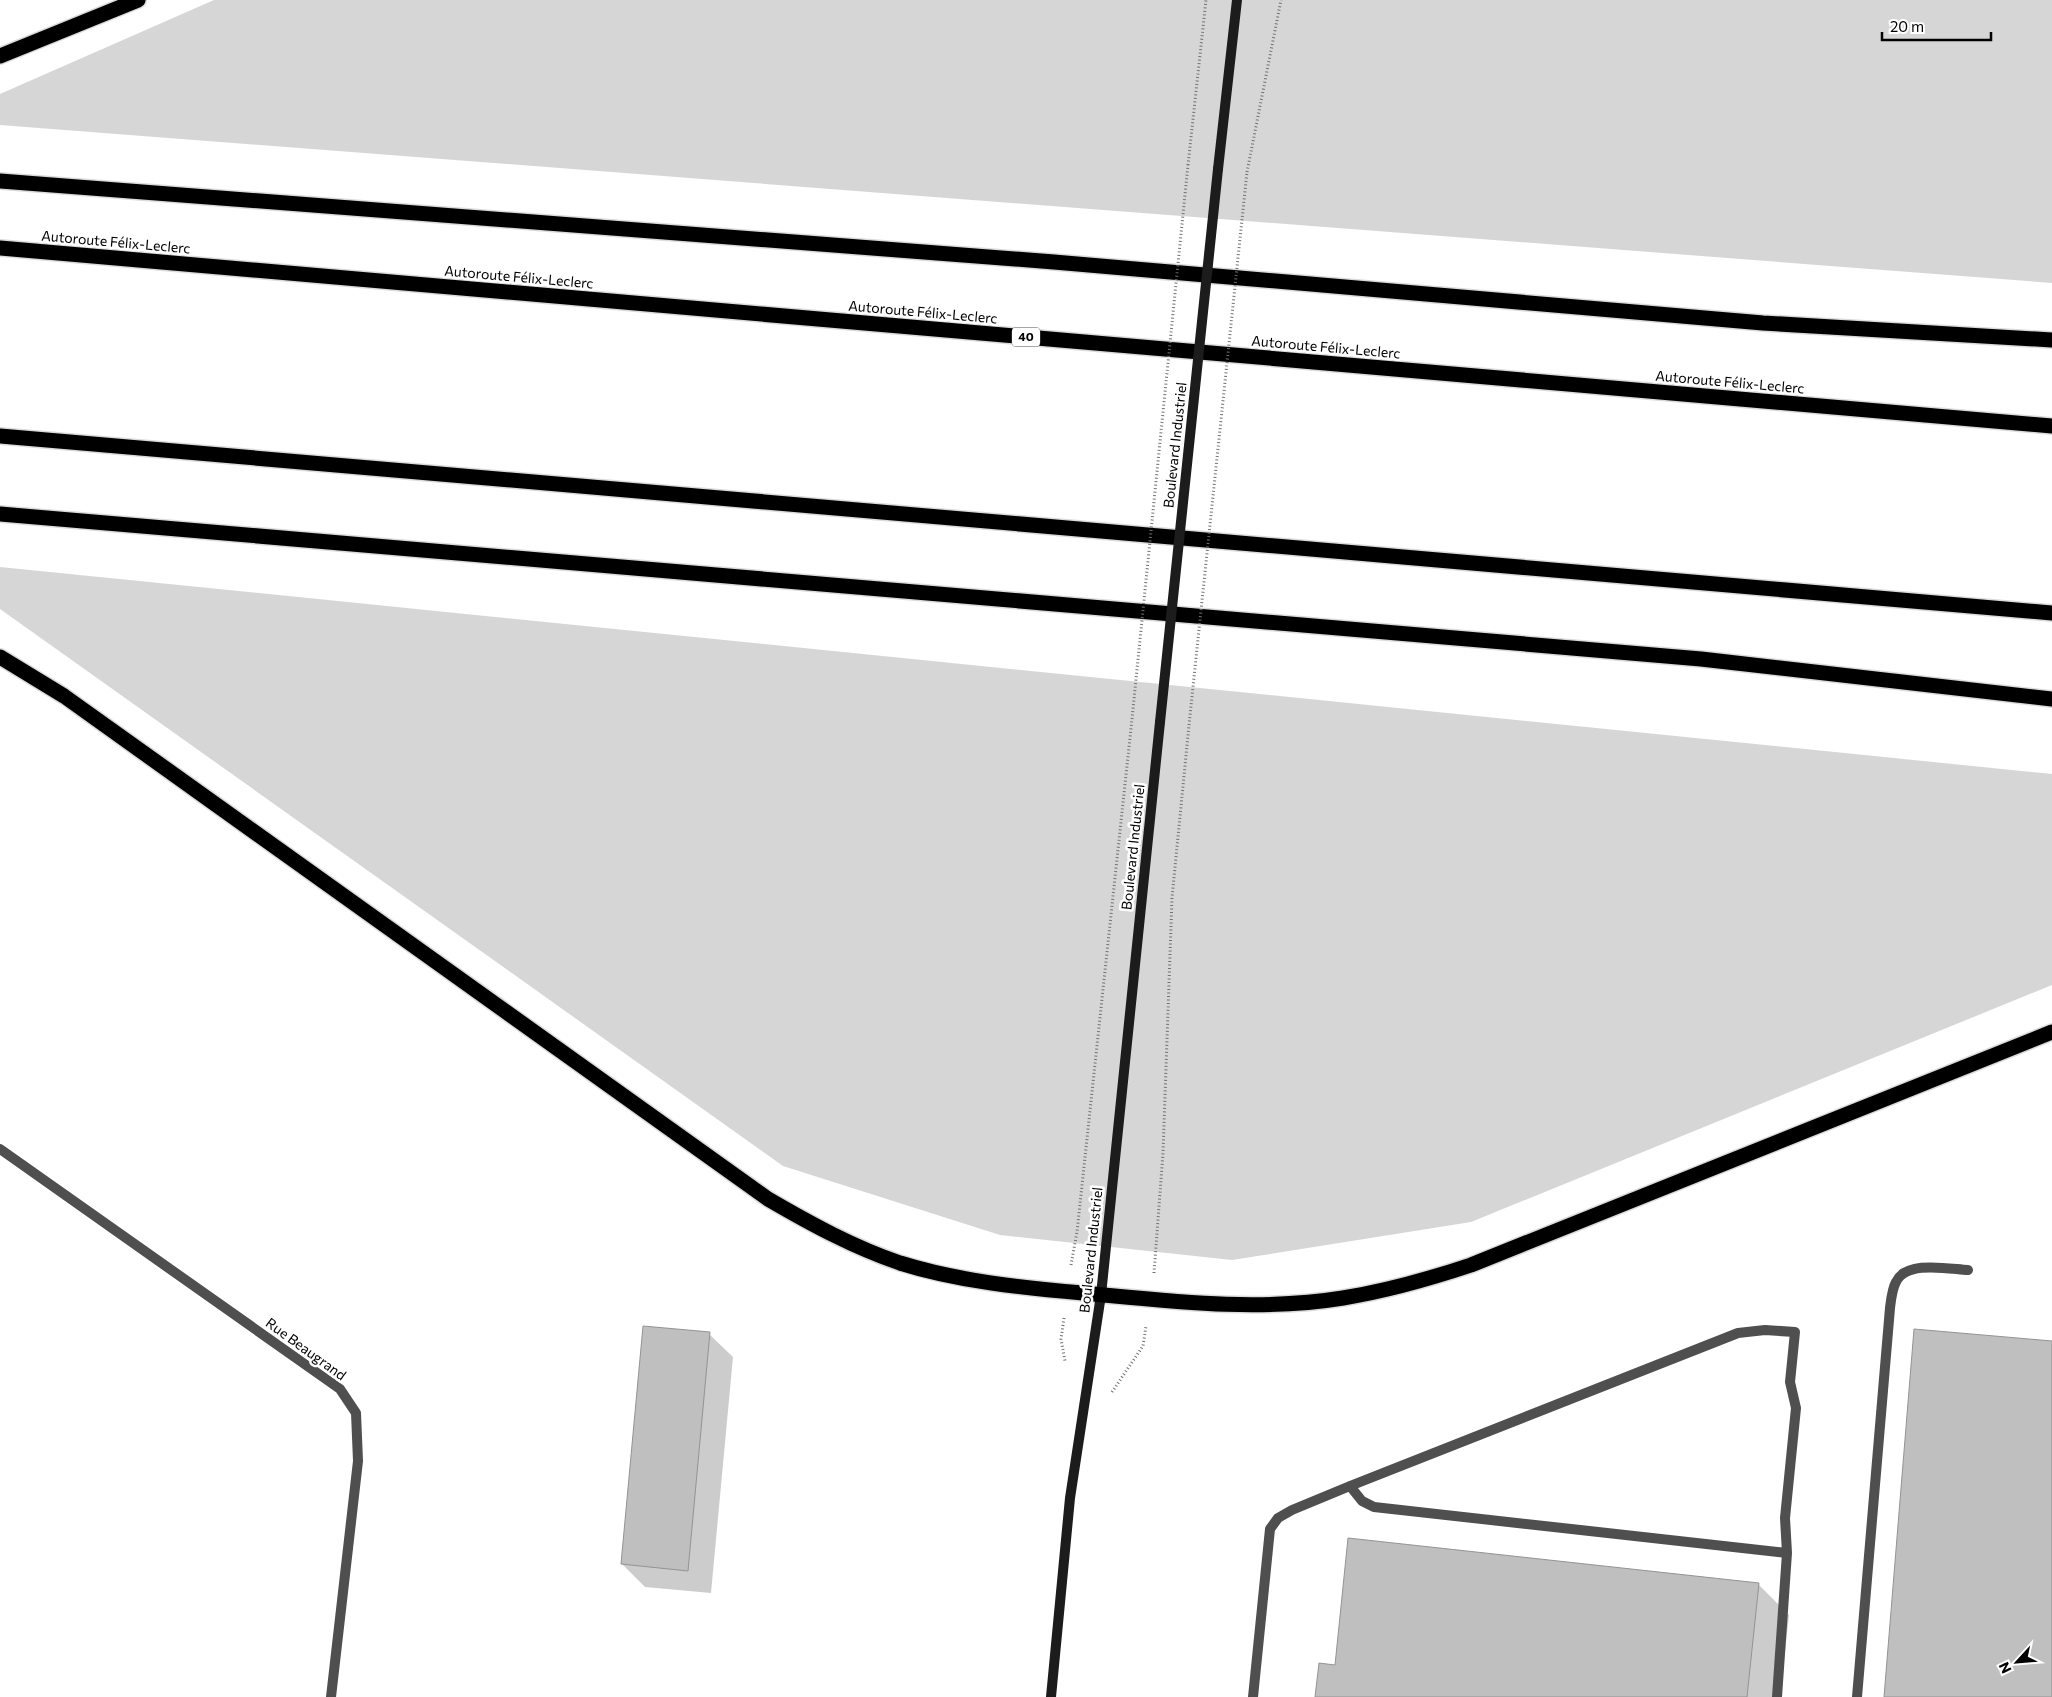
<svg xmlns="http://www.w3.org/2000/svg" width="2052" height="1697" font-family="Commissioner,sans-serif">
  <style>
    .green { fill: #d6d6d6 }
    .shadow { fill: #0003 }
    .building { fill: #bfbfbf; stroke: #939393 }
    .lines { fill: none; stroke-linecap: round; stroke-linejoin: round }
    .highway-casing { stroke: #dbdbdb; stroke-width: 18 }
    .path { stroke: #717171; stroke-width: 3; stroke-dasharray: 1 2.5; stroke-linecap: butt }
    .lane { stroke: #4f4f4f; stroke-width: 10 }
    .street { stroke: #4f4f4f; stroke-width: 10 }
    .secondary { stroke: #1c1c1c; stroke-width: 10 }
    .highway { stroke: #000; stroke-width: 15 }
    .path-bridge { stroke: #717171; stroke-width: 3; stroke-dasharray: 1 2.5; stroke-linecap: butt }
    .secondary-bridge { stroke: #1c1c1c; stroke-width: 10 }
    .labels { text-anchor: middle; stroke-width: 5; stroke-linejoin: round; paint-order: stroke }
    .shield { fill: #fff; stroke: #4c4c4c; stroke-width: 1 }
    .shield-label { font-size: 12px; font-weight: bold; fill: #000 }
    .street-label { font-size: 14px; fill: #000; stroke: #fff }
  </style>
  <rect width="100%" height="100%" fill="#fff"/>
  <path class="green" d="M 214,0 L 2052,0 L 2052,283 L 0,125 L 0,94 Z
    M 0,567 L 2052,774 L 2052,985 L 1471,1222 L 1232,1260 L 1000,1235 L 783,1166 L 0,609 Z"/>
  <path class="shadow" d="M 709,1334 L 733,1357 L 711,1593 L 645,1587 L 622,1564 Z
    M 1758,1584 L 1789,1615 L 1780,1697 L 1316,1697 L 1336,1667 Z"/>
  <path class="building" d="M 643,1326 L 710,1332 L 688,1571 L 621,1564 Z
    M 1914,1329 L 2052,1341 L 2052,1697 L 1884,1697 Z
    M 1348,1538 L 1759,1583 L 1747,1697 L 1315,1697 L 1319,1663 L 1335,1665 Z"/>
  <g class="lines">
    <g class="highway-casing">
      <path id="highway" d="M 0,56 L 138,0
        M 0,181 L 1054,262 L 1763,323 L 2052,340
        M 0,248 L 2052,426
        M 0,436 L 2052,613
        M 0,514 L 1701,659 L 2052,699
        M 0,657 L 64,696 L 768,1199 C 811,1224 853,1247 900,1263 C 957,1281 1023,1288 1083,1293 C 1169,1301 1257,1312 1343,1298 C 1387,1291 1429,1279 1471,1265 L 2052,1032"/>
    </g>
    <path class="path" d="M 1188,165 L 1206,0
      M 1247,172 L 1281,0
      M 1071,1265 L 1077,1232 L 1132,719
      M 1154,1273 L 1163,1153 L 1172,898 L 1189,725
      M 1064,1318 L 1061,1339 L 1065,1361
      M 1112,1392 L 1143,1346 L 1146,1326"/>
    <path class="lane" d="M 1350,1486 L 1362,1501 L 1374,1507 L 1787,1553 L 1777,1697
      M 1253,1697 L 1270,1529 L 1278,1518 L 1292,1510 L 1350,1486 L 1738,1333 L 1765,1330 L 1795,1332 L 1790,1382 L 1796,1408 L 1785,1518 L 1787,1553
      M 1857,1697 L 1890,1308 C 1891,1300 1892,1289 1896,1282 C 1906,1260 1949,1269 1968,1270"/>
    <path class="street" d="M 0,1149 L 340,1389 L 356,1413 L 358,1461 L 331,1697"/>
    <path class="secondary" d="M 1218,169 L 1237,0
      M 1051,1697 L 1070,1498 L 1101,1295 L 1160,722"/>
    <use href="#highway" class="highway"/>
    <path class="path-bridge" d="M 1132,719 L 1188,165
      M 1189,725 L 1247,172"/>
    <path class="secondary-bridge" d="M 1160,722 L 1218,169"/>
  </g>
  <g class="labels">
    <rect class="shield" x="1012" y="327.5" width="28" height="19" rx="4"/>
    <g class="shield-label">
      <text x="1026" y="341">40</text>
    </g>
    <g class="street-label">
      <text transform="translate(116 242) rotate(5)" y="5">Autoroute Félix-Leclerc</text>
      <text transform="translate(519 277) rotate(5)" y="5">Autoroute Félix-Leclerc</text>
      <text transform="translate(923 312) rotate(5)" y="5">Autoroute Félix-Leclerc</text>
      <text transform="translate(1326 347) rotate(5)" y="5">Autoroute Félix-Leclerc</text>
      <text transform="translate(1730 382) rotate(5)" y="5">Autoroute Félix-Leclerc</text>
      <text transform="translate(1175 445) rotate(-84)" y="5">Boulevard Industriel</text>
      <text transform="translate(1133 847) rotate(-84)" y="5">Boulevard Industriel</text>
      <text transform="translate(1091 1250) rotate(-84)" y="5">Boulevard Industriel</text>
      <text transform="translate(306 1349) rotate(36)" y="5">Rue Beaugrand</text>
    </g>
  </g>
  <g transform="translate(2017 1662) rotate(244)" stroke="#ffffff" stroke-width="4" paint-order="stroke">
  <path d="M0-4L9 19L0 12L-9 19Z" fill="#000000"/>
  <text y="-8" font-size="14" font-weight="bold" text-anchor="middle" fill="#000000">N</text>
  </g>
  <path d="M1882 32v8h109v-8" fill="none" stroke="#000000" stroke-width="2.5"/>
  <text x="1890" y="32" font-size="15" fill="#000000" stroke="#ffffff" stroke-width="4" paint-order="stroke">20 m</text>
</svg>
